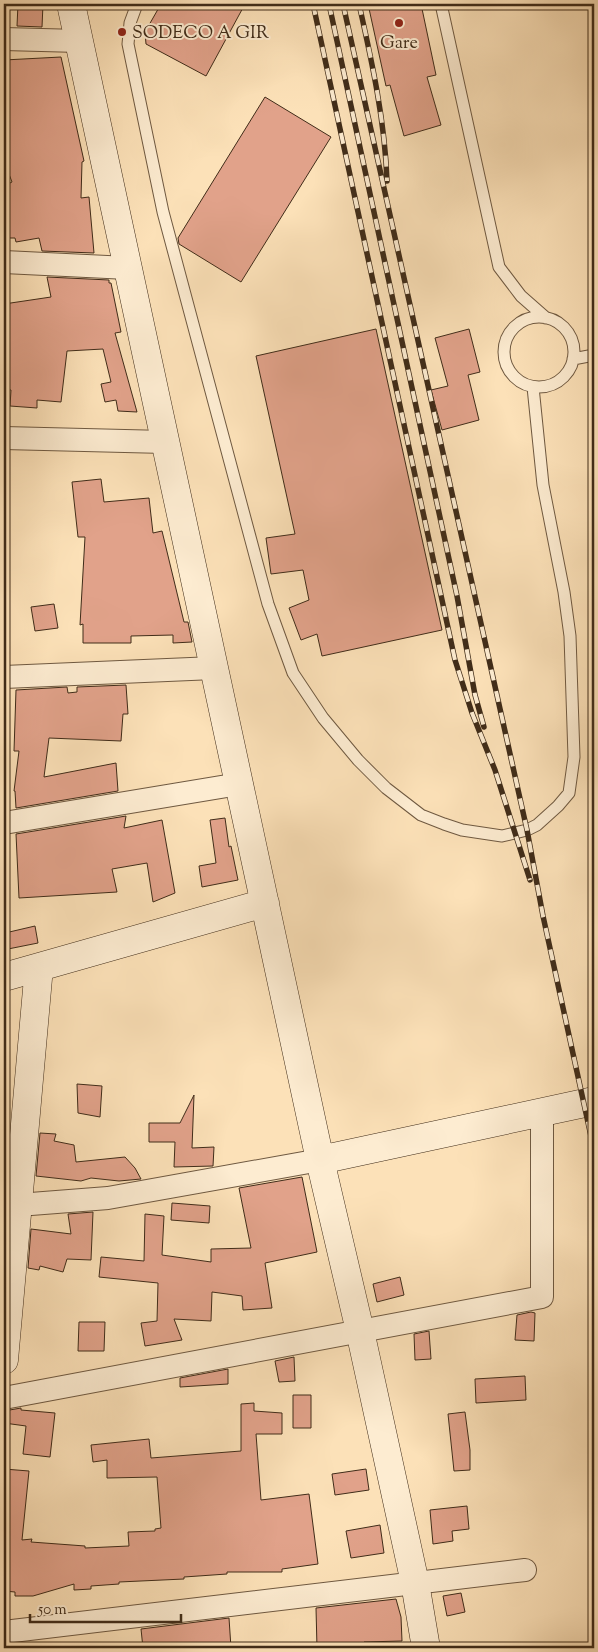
<svg xmlns="http://www.w3.org/2000/svg" width="598" height="1652" font-family="'Sorts Mill Goudy',serif">
  <style>
    .building { fill: #e1a28a; stroke: #402c19 }
    .lines { fill: none; stroke-linecap: round; stroke-linejoin: round }
    .lane-casing { stroke: #6f5941; stroke-width: 13 }
    .street-casing { stroke: #6f5941; stroke-width: 24 }
    .secondary-casing { stroke: #402c19; stroke-width: 29 }
    .lane { stroke: #fdecd1; stroke-width: 11 }
    .street { stroke: #fdecd1; stroke-width: 22 }
    .secondary { stroke: #fdecd1; stroke-width: 28 }
    .rail-casing { stroke: #402c19; stroke-width: 5.5 }
    .rail { stroke: #fdecd1; stroke-width: 4; stroke-dasharray: 11; stroke-linecap: butt }
    .poi-dot { fill: #8f2418; stroke: #fdecd1; stroke-width: 2 }
    .labels { text-anchor: middle; stroke-width: 4; stroke-linejoin: round; paint-order: stroke }
    .poi-label { font-size: 18px; fill: #402c19; stroke: #fdecd1; text-anchor: start }
  </style>
  <rect width="100%" height="100%" fill="#fce1b8"/>
  <filter id="stains"><feTurbulence type="fractalNoise" baseFrequency=".004" numOctaves="4"/><feColorMatrix values="0 0 0 0 .2 0 0 0 0 .09 0 0 0 0 .02 0 0 0 .5 -.17"/></filter>
  <radialGradient id="worn" r=".72"><stop offset=".6" stop-color="#630" stop-opacity="0"/><stop offset="1" stop-color="#630" stop-opacity=".3"/></radialGradient>
  <path class="building" d="M 18,4 L 43,4 L 42,27 L 17,26 Z
    M 161,4 L 245,4 L 206,76 L 146,44 L 145,32 Z
    M 368,4 L 421,4 L 436,75 L 427,77 L 441,125 L 404,136 L 390,85 L 386,86 Z
    M 61,57 L 84,161 L 82,162 L 81,198 L 89,197 L 94,253 L 42,251 L 39,238 L 16,242 L 15,238 L 4,238 L 4,186 L 12,182 L 4,161 L 4,60 Z
    M 265,97 L 331,137 L 241,282 L 179,244 L 178,238 Z
    M 47,277 L 109,280 L 109,283 L 111,283 L 121,332 L 115,333 L 137,412 L 118,411 L 116,400 L 105,402 L 101,384 L 111,382 L 103,349 L 67,351 L 61,402 L 37,400 L 37,408 L 10,406 L 11,390 L 4,389 L 4,304 L 51,297 Z
    M 376,329 L 442,630 L 322,656 L 317,634 L 301,640 L 289,608 L 309,600 L 303,570 L 271,574 L 266,538 L 295,534 L 256,356 Z
    M 469,329 L 480,372 L 468,375 L 479,420 L 442,430 L 431,390 L 448,386 L 435,338 Z
    M 101,479 L 104,502 L 149,498 L 153,533 L 162,531 L 184,622 L 188,622 L 192,642 L 173,643 L 173,635 L 131,636 L 131,643 L 83,643 L 83,624 L 80,625 L 85,537 L 78,537 L 72,482 Z
    M 54,604 L 58,628 L 35,631 L 31,607 Z
    M 126,685 L 128,714 L 123,714 L 121,741 L 49,738 L 44,777 L 116,763 L 118,791 L 16,808 L 15,791 L 14,791 L 19,751 L 14,751 L 16,690 L 67,687 L 68,693 L 77,692 L 77,687 Z
    M 126,816 L 124,828 L 162,820 L 175,893 L 153,902 L 147,863 L 112,869 L 117,892 L 19,898 L 16,834 Z
    M 225,818 L 229,847 L 231,846 L 238,880 L 202,887 L 199,866 L 216,863 L 210,820 Z
    M 35,926 L 38,943 L 8,949 L 5,933 Z
    M 77,1084 L 102,1086 L 100,1117 L 78,1113 Z
    M 194,1095 L 192,1148 L 214,1147 L 213,1166 L 174,1167 L 175,1142 L 149,1142 L 149,1123 L 180,1123 Z
    M 40,1133 L 56,1134 L 54,1141 L 74,1145 L 76,1162 L 125,1157 L 135,1168 L 141,1179 L 119,1181 L 91,1178 L 81,1181 L 36,1176 Z
    M 302,1177 L 317,1252 L 265,1263 L 272,1308 L 243,1310 L 242,1296 L 212,1292 L 211,1321 L 174,1319 L 182,1340 L 145,1346 L 141,1323 L 157,1321 L 158,1283 L 99,1277 L 101,1257 L 144,1261 L 145,1214 L 164,1216 L 162,1255 L 211,1262 L 211,1249 L 251,1248 L 239,1188 Z
    M 172,1203 L 210,1206 L 209,1223 L 171,1220 Z
    M 93,1212 L 91,1260 L 67,1259 L 63,1272 L 40,1266 L 39,1270 L 28,1268 L 31,1229 L 71,1234 L 68,1214 Z
    M 400,1277 L 404,1295 L 377,1302 L 373,1284 Z
    M 531,1312 L 535,1313 L 534,1341 L 515,1340 L 517,1315 Z
    M 79,1322 L 105,1322 L 104,1351 L 78,1351 Z
    M 429,1331 L 431,1359 L 415,1360 L 414,1334 Z
    M 294,1357 L 295,1381 L 279,1382 L 275,1361 Z
    M 228,1369 L 228,1384 L 180,1387 L 180,1378 Z
    M 525,1376 L 526,1400 L 476,1403 L 475,1379 Z
    M 293,1395 L 311,1395 L 311,1428 L 293,1428 Z
    M 254,1403 L 254,1411 L 282,1413 L 282,1434 L 256,1434 L 261,1500 L 309,1494 L 318,1564 L 282,1569 L 282,1572 L 227,1572 L 227,1574 L 184,1577 L 184,1579 L 119,1582 L 119,1584 L 91,1586 L 91,1589 L 74,1590 L 74,1584 L 33,1596 L 15,1596 L 15,1592 L 4,1591 L 4,1469 L 29,1471 L 22,1540 L 32,1539 L 31,1542 L 85,1546 L 85,1548 L 129,1546 L 128,1532 L 155,1531 L 155,1529 L 161,1528 L 157,1477 L 107,1478 L 107,1460 L 93,1462 L 91,1445 L 149,1439 L 151,1458 L 241,1451 L 241,1404 Z
    M 21,1408 L 21,1410 L 55,1413 L 50,1457 L 23,1454 L 26,1426 L 4,1423 L 4,1411 Z
    M 465,1412 L 470,1450 L 470,1470 L 454,1471 L 448,1414 Z
    M 366,1469 L 369,1490 L 335,1495 L 332,1474 Z
    M 467,1506 L 469,1529 L 452,1531 L 453,1541 L 433,1544 L 430,1510 Z
    M 380,1525 L 384,1553 L 351,1558 L 346,1531 Z
    M 461,1593 L 465,1612 L 447,1616 L 443,1596 Z
    M 396,1599 L 401,1617 L 402,1641 L 364,1642 L 364,1648 L 317,1648 L 316,1608 Z
    M 229,1618 L 231,1648 L 143,1648 L 141,1629 Z"/>
  <g class="lines">
    <g class="lane-casing">
      <path id="lane" d="M 137,4 L 130,23 L 128,44 L 163,212 L 268,604 L 293,673 L 323,718 L 358,760 L 386,788 L 421,815 L 444,824 L 462,830 L 502,836 L 527,830 L 537,825 L 558,806 L 569,793 L 574,757 L 570,636 L 564,592 L 543,485 L 533,387
        M 441,4 L 499,267 L 521,296 L 546,318
        M504 352a35 35 0 1 1 70 0a35 35 0 1 1-70 0Z
        M 573,359 L 594,355"/>
    </g>
    <g class="street-casing">
      <path id="street" d="M 4,39 L 79,41
        M 4,262 L 128,268
        M 4,438 L 165,442
        M 4,677 L 214,668
        M 4,823 L 239,784
        M 4,1199 L 18,1205 L 108,1198 L 320,1160
        M 4,1398 L 542,1297 L 542,1113
        M 4,1632 L 525,1570"/>
    </g>
    <g class="secondary-casing">
      <path id="secondary" d="M 71,4 L 320,1160 L 360,1331 L 415,1583 L 426,1648
        M 4,977 L 265,903
        M 320,1160 L 594,1101
        M 4,1360 L 39,967"/>
    </g>
    <use href="#lane" class="lane"/>
    <use href="#street" class="street"/>
    <use href="#secondary" class="secondary"/>
    <g class="rail-casing">
      <path id="rail" d="M 313,4 L 455,660 L 472,713 L 495,770 L 530,880
        M 329,4 L 457,596 L 475,695 L 484,727
        M 343,4 L 527,830 L 543,916 L 594,1150
        M 359,4 C 372,62 385,121 387,181"/>
    </g>
    <use href="#rail" class="rail"/>
  </g>
  <g class="poi-dot">
    <circle cx="399" cy="23" r="5"/>
    <circle cx="122" cy="32" r="5"/>
  </g>
  <g class="labels">
    <g class="poi-label">
      <text x="132" y="38">SODECO A GIR</text>
      <text x="399" y="48" text-anchor="middle">Gare</text>
    </g>
  </g>
  <rect width="598" height="1652" fill="none" stroke="#fce1b8" stroke-width="20"/>
  <rect x="5" y="5" width="588" height="1642" fill="none" stroke="#402c19" stroke-width="2.5"/>
  <rect x="10" y="10" width="578" height="1632" fill="none" stroke="#402c19"/>
  <path d="M30 1614v8h151v-8" fill="none" stroke="#402c19" stroke-width="2.5"/>
  <text x="38" y="1614" font-size="15" fill="#402c19" stroke="#fdecd1" stroke-width="4" paint-order="stroke">50 m</text>
  <rect width="100%" height="100%" filter="url(#stains)"/>
  <rect width="100%" height="100%" fill="url(#worn)"/>
</svg>
